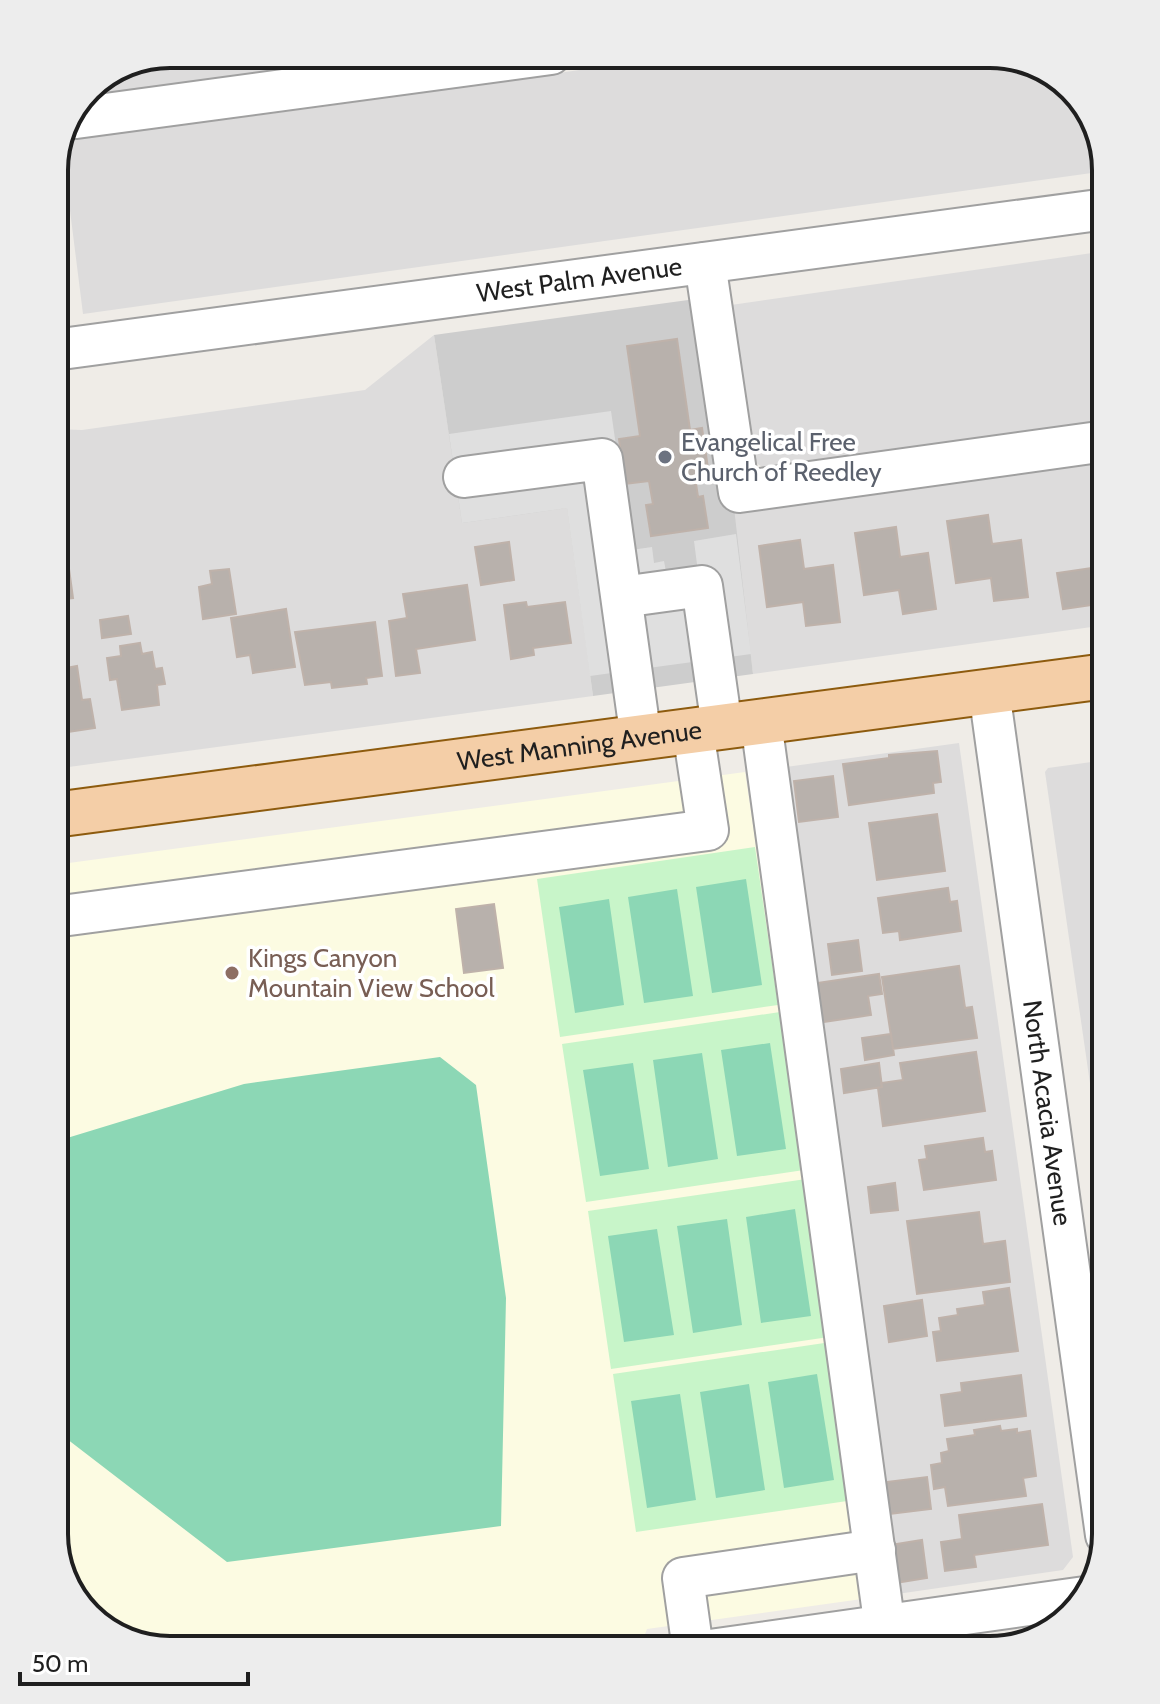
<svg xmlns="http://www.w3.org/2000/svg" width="1160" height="1704" font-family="Cabin,sans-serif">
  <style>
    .residential { fill: #dddcdc }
    .education { fill: #fcfbe2 }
    .religious { fill: #cdcdcd }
    .park { fill: #c8f5c9 }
    .pitch { fill: #8cd7b5 }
    .parking { fill: #dfdfdf }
    .building { fill: #b8b1ac; stroke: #bfb2aa; stroke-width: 2 }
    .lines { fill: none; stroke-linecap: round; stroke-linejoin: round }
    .minor-casing { stroke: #a0a0a0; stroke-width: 44 }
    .major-casing { stroke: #8d5b0e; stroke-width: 48 }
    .minor { stroke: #fff; stroke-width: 40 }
    .major { stroke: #f4cea7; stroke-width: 44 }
    .worship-dot { fill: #6b7280; stroke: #fff; stroke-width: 3 }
    .education-dot { fill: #8d6e63; stroke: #fff; stroke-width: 3 }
    .labels { text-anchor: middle; stroke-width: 7; stroke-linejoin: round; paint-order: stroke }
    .street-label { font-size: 26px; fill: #1f1f1f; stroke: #fff }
    .worship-label { font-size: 26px; fill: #5b616d; stroke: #fff; text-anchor: start }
    .education-label { font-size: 26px; fill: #785e54; stroke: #fff; text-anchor: start }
    .rim { fill: none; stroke: #1f1f1f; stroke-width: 4 }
  </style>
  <rect width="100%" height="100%" fill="#efece7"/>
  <path class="residential" d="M 170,54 L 503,54 L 80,110 L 93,83 Z
    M 691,54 L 997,54 L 1054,73 L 1091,113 L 1106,171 L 83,314 L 62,147 L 65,140 L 321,107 Z
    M 1106,251 L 1106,424 L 772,473 L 753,461 L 731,305 Z
    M 434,335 L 462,522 L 567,508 L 593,696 L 54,769 L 54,429 L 82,430 L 365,390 Z
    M 1106,441 L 1106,625 L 753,674 L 733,508 Z
    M 959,743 L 1073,1557 L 1063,1570 L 897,1594 L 786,767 Z
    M 1106,760 L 1106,1194 L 1045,772 L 1048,768 Z"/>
  <path class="education" d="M 745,772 L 869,1598 L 647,1629 L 639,1650 L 163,1650 L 112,1634 L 69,1591 L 54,1534 L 54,865 Z"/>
  <path class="religious" d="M 710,297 L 753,674 L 593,696 L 567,508 L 462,523 L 434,335 Z"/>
  <path class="park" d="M 755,847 L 778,1005 L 560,1037 L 537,879 Z
    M 780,1012 L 804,1170 L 586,1202 L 562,1044 Z
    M 806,1179 L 829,1337 L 611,1369 L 588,1211 Z
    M 831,1342 L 854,1500 L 636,1532 L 613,1374 Z"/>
  <path class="pitch" d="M 746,879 L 762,985 L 712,993 L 696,887 Z
    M 677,889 L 693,996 L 644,1003 L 628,897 Z
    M 609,899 L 624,1005 L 575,1013 L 559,907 Z
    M 770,1043 L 786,1149 L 737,1156 L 721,1050 Z
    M 702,1053 L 718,1159 L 668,1167 L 653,1060 Z
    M 440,1057 L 476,1085 L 506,1298 L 501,1526 L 227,1562 L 54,1429 L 54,1142 L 244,1084 Z
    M 633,1063 L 649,1169 L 600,1176 L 583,1070 Z
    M 795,1209 L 811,1316 L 761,1323 L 746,1217 Z
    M 727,1219 L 742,1325 L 693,1333 L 677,1226 Z
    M 657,1229 L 674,1335 L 624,1342 L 608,1236 Z
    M 817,1374 L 834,1480 L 784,1488 L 768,1382 Z
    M 749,1384 L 765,1490 L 716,1498 L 700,1392 Z
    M 680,1394 L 696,1500 L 647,1508 L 631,1401 Z"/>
  <path class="parking" d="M 611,411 L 631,550 L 652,547 L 654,563 L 664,561 L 667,577 L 698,572 L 694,541 L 736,534 L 751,654 L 590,676 L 567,508 L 462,523 L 449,434 Z"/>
  <path class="building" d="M 677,339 L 690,430 L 702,428 L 709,475 L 695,477 L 698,497 L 703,496 L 708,528 L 651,536 L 646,505 L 653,504 L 649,481 L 625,484 L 619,439 L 640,436 L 627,346 Z
    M 988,515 L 992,544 L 1021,540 L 1028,597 L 994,601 L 991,578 L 956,583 L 947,521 Z
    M 896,527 L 900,557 L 928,553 L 936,609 L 903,614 L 899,590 L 864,595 L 855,533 Z
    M 800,540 L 804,569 L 833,565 L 840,622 L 806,626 L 803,602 L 767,607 L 759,546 Z
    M 509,542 L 514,580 L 481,585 L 475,547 Z
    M 1106,566 L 1106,603 L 1063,609 L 1057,573 Z
    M 69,569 L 73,598 L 54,600 L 54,571 Z
    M 229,569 L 236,614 L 203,619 L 199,587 L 212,584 L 210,571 Z
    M 467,585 L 475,640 L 416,649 L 420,673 L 396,676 L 389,621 L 407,618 L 403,594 Z
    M 526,602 L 527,607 L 565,602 L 571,643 L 533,648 L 534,655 L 511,659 L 504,605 Z
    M 286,609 L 295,667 L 253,673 L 250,655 L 237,657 L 231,618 Z
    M 128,616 L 131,634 L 102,638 L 100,620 Z
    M 375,622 L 382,676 L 366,678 L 367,684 L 332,688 L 331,682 L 305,685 L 295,632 Z
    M 140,643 L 142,654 L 152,652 L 155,669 L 162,668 L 165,684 L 157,685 L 159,705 L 122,710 L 117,679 L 110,680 L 107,658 L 121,656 L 120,646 Z
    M 60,659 L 61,669 L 77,666 L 82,700 L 90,699 L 95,728 L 54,734 L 54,660 Z
    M 937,751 L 941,782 L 933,783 L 934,793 L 849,805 L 843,764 L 889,758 L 889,755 Z
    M 833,776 L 838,817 L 799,822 L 794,781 Z
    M 937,814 L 945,871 L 877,880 L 869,823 Z
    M 948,888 L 950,902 L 957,901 L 961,931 L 900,940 L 899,931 L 883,933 L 878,898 Z
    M 494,904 L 503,968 L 464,973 L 456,909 Z
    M 858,940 L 862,971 L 832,975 L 828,944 Z
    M 959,966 L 965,1008 L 972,1007 L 977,1038 L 893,1049 L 882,977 Z
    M 879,974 L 882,994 L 868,996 L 871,1015 L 823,1022 L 817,983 Z
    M 891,1034 L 894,1055 L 865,1060 L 862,1038 Z
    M 976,1052 L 985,1111 L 883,1126 L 878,1088 L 882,1087 L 881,1083 L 903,1080 L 900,1063 Z
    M 879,1063 L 882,1087 L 844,1093 L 841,1069 Z
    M 983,1138 L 985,1152 L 992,1151 L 996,1180 L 924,1190 L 919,1160 L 927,1159 L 925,1146 Z
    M 895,1183 L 898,1210 L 871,1213 L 868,1187 Z
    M 979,1212 L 983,1244 L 1005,1241 L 1010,1282 L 917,1294 L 907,1221 Z
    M 1009,1288 L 1018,1351 L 937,1361 L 933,1332 L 941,1331 L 939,1318 L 958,1315 L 957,1309 L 985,1305 L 983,1292 Z
    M 922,1300 L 927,1336 L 889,1342 L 884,1306 Z
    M 1021,1375 L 1026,1416 L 945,1426 L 941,1395 L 962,1392 L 961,1383 Z
    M 1000,1426 L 1001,1431 L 1017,1429 L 1017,1433 L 1030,1431 L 1036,1476 L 1023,1478 L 1026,1496 L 948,1506 L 945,1487 L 934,1489 L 931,1465 L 942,1463 L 941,1453 L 949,1451 L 947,1439 L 975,1435 L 974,1430 Z
    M 927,1477 L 931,1509 L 890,1514 L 886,1482 Z
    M 1042,1504 L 1048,1545 L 974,1555 L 976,1567 L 945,1571 L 941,1542 L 962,1539 L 959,1515 Z
    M 922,1540 L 927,1578 L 895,1583 L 890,1545 Z"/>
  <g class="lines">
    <g class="minor-casing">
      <g id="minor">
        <path d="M 76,118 L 551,54"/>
        <path d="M 705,263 L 739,492 L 1106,441"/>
        <path id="s1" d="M 54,350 L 1106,209"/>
        <path d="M 464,477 L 602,459 L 641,739"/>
        <path d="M 622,597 L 702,586 L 722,727"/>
        <path id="s2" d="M 989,691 L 1106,1535"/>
        <path d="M 761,722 L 888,1650"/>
        <path d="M 54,917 L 708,830 L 693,731"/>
        <path d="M 693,1650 L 683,1578 L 875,1550"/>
        <path d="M 710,1650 L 1085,1597"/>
      </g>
    </g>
    <g class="major-casing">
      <g id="major">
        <path id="s3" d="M 54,815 L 1106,676"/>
      </g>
    </g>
    <use href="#minor" class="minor"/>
    <use href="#major" class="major"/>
  </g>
  <circle class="worship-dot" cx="665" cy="457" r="8"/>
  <circle class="education-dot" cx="232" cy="973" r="8"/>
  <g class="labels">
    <g class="street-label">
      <text dy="9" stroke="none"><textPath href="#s1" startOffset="530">West Palm Avenue</textPath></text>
      <text dy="9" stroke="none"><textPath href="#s3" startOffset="530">West Manning Avenue</textPath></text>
      <text dy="9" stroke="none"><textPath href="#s2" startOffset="426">North Acacia Avenue</textPath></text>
    </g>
    <g class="worship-label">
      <text x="681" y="451">Evangelical Free<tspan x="681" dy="30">Church of Reedley</tspan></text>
    </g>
    <g class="education-label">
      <text x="248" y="967">Kings Canyon<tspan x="248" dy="30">Mountain View School</tspan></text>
    </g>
  </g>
  <path d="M0 0H1160V1704H0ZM170 68H990A102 102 0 0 1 1092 170V1534A102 102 0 0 1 990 1636H170A102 102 0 0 1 68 1534V170A102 102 0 0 1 170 68Z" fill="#ededed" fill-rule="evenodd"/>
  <path class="rim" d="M170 68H990A102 102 0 0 1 1092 170V1534A102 102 0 0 1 990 1636H170A102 102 0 0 1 68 1534V170A102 102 0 0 1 170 68Z"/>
  <path d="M20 1672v12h228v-12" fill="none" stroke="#1f1f1f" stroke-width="4"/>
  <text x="32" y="1672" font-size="24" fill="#1f1f1f" stroke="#ffffff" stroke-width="6" paint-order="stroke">50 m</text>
</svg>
